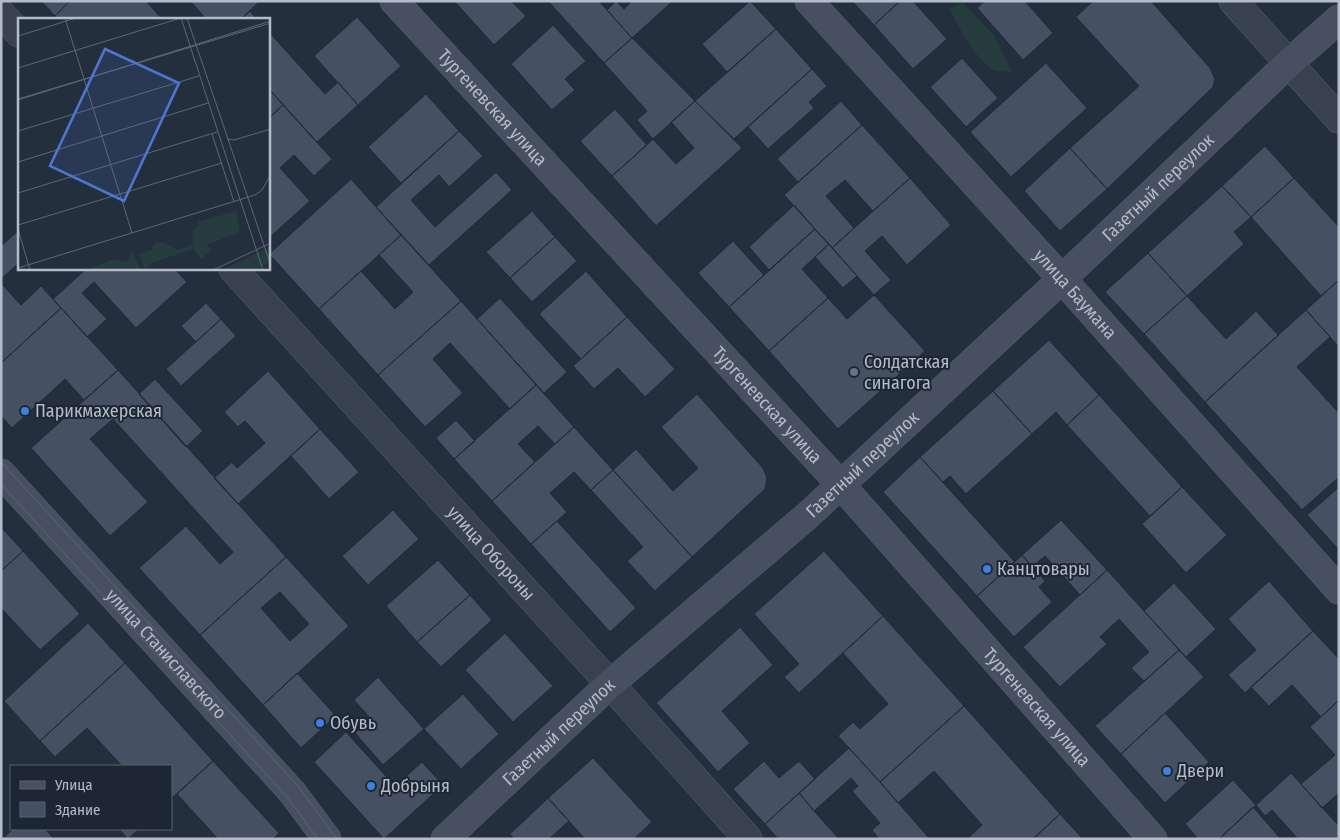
<svg xmlns="http://www.w3.org/2000/svg" width="1340" height="840" font-family="'Fira Sans Condensed',sans-serif">
  <style>
    .green { fill: #263c3f }
    .building { fill: #455162; stroke: #1f2835; fill-rule: evenodd }
    .lines { fill: none; stroke-linecap: round; stroke-linejoin: round }
    .street-casing { stroke: #565f6c; stroke-width: 29 }
    .secondary-casing { stroke: #565f6c; stroke-width: 29 }
    .street { stroke: #38414e; stroke-width: 28 }
    .secondary { stroke: #465061; stroke-width: 28 }
    .tram { stroke: #5a6575; stroke-width: 1 }
    .worship-dot { fill: #6b7280; stroke: #1d2633; stroke-width: 2 }
    .shop-dot { fill: #3f7fe0; stroke: #1d2633; stroke-width: 2 }
    .labels { text-anchor: middle; stroke-width: 4; stroke-linejoin: round; paint-order: stroke }
    .street-label { font-size: 18px; fill: #b4bcc9; stroke: #1d2633 }
    .poi-label { font-size: 18px; fill: #b4bcc9; stroke: #1d2633; text-anchor: start }
    .inset-road { fill: none; stroke: #5e6776; stroke-width: 1 }
    .view { fill: #5274d3; fill-opacity: 0.15; stroke: #5274d3; stroke-width: 2.5 }
    .inset-edge { fill: none; stroke: #b4bcc9; stroke-width: 2.5 }
  </style>
  <rect width="100%" height="100%" fill="#242f3e"/>
  <path class="green" d="M 963,3 L 993,34 L 1012,72 C 1006,71 997,72 992,69 C 976,59 957,26 950,8 Z"/>
  <path class="building" d="M 41,1 L 70,1 L 55,16 Z
    M 70,1 L 146,1 L 162,19 L 57,19 L 55,16 Z
    M 190,1 L 260,1 L 241,19 L 206,19 Z
    M 454,1 L 511,1 L 526,16 L 494,45 Z
    M 548,1 L 599,1 L 632,38 L 604,63 Z
    M 616,1 L 624,9 L 632,1 L 673,1 L 632,38 L 607,10 Z
    M 750,1 L 776,29 L 727,72 L 702,44 Z
    M 852,1 L 900,1 L 874,25 Z
    M 900,1 L 913,1 L 947,39 L 913,69 L 874,25 Z
    M 985,1 L 1025,1 L 1053,33 L 1023,60 L 977,8 Z
    M 1093,1 L 1151,1 L 1210,68 L 1215,79 L 1213,87 L 1107,189 L 1070,148 L 1139,86 L 1076,17 Z
    M 250,11 L 257,19 L 241,19 Z
    M 357,17 L 401,66 L 358,105 L 314,56 Z
    M 553,25 L 586,61 L 565,79 L 575,90 L 552,110 L 511,64 Z
    M 776,29 L 812,69 L 734,139 L 695,101 Z
    M 269,32 L 325,94 L 338,82 L 358,105 L 317,142 L 269,89 Z
    M 632,38 L 695,101 L 653,139 L 637,120 L 647,111 L 604,63 Z
    M 962,58 L 998,98 L 966,127 L 930,87 Z
    M 1046,63 L 1087,108 L 1011,177 L 970,132 Z
    M 812,69 L 827,86 L 809,102 L 814,108 L 768,149 L 748,127 Z
    M 269,89 L 283,105 L 269,118 Z
    M 426,94 L 459,131 L 401,183 L 368,147 Z
    M 695,101 L 742,148 L 656,226 L 612,176 L 653,139 L 676,164 L 694,148 L 671,122 Z
    M 841,101 L 862,125 L 798,182 L 777,159 Z
    M 283,105 L 332,159 L 314,176 L 294,155 L 280,168 L 310,201 L 269,238 L 269,118 Z
    M 615,109 L 647,145 L 612,176 L 580,141 Z
    M 862,125 L 910,178 L 873,211 L 845,180 L 826,196 L 854,228 L 832,248 L 784,195 Z
    M 459,131 L 483,156 L 449,187 L 439,175 L 411,200 L 435,227 L 496,172 L 512,190 L 429,265 L 376,207 Z
    M 1265,146 L 1294,178 L 1251,217 L 1222,186 Z
    M 1070,148 L 1107,189 L 1060,231 L 1024,191 Z
    M 910,178 L 951,225 L 907,265 L 882,236 L 865,251 L 891,280 L 874,295 L 832,248 Z
    M 1294,178 L 1339,227 L 1339,280 L 1321,296 L 1251,217 Z
    M 351,179 L 401,235 L 319,309 L 269,254 Z
    M 1222,186 L 1251,217 L 1234,232 L 1244,244 L 1187,296 L 1148,253 Z
    M 794,205 L 815,229 L 769,270 L 749,247 Z
    M 532,211 L 555,237 L 510,278 L 486,252 Z
    M 815,229 L 829,244 L 802,269 L 828,298 L 769,351 L 729,307 Z
    M 19,230 L 19,263 L 1,279 L 1,246 Z
    M 401,235 L 461,301 L 378,375 L 319,309 L 361,271 L 395,309 L 413,292 L 379,255 Z
    M 555,237 L 577,261 L 532,302 L 510,278 Z
    M 733,241 L 764,275 L 729,307 L 698,273 Z
    M 829,244 L 857,276 L 843,288 L 815,257 Z
    M 1148,253 L 1187,296 L 1144,334 L 1105,292 Z
    M 86,269 L 175,269 L 187,282 L 136,328 L 94,282 L 82,293 L 107,319 L 87,337 L 53,299 Z
    M 586,271 L 627,317 L 581,359 L 539,314 Z
    M 1339,280 L 1339,347 L 1306,310 Z
    M 1,283 L 21,305 L 41,286 L 61,308 L 1,363 Z
    M 874,295 L 925,351 L 838,429 L 769,351 L 828,298 L 847,319 Z
    M 1187,296 L 1226,339 L 1256,311 L 1278,335 L 1205,402 L 1144,334 Z
    M 500,298 L 567,372 L 544,393 L 477,319 Z
    M 461,301 L 536,385 L 510,409 L 450,343 L 433,359 L 463,393 L 425,427 L 378,375 Z
    M 206,303 L 221,319 L 196,342 L 181,326 Z
    M 61,308 L 118,370 L 84,400 L 65,379 L 12,428 L 1,416 L 1,363 Z
    M 1306,310 L 1330,337 L 1297,367 L 1339,413 L 1339,477 L 1302,510 L 1205,402 Z
    M 627,317 L 675,369 L 645,397 L 618,368 L 594,389 L 573,366 Z
    M 221,319 L 236,336 L 181,386 L 166,369 Z
    M 1049,340 L 1099,395 L 1067,425 L 1056,412 L 1032,434 L 993,391 Z
    M 118,370 L 286,557 L 200,635 L 139,568 L 186,526 L 220,564 L 233,552 L 113,419 L 90,439 L 148,502 L 110,536 L 31,448 Z
    M 268,371 L 320,429 L 238,504 L 214,478 L 232,462 L 237,468 L 265,443 L 245,421 L 238,427 L 224,412 Z
    M 155,379 L 203,431 L 186,447 L 139,394 Z
    M 536,385 L 574,427 L 555,444 L 538,426 L 518,444 L 535,462 L 492,501 L 454,459 Z
    M 993,391 L 1032,434 L 966,494 L 950,476 L 943,482 L 920,457 Z
    M 697,394 L 763,468 L 767,478 L 765,489 L 692,557 L 613,470 L 636,449 L 673,491 L 698,468 L 661,427 Z
    M 1099,395 L 1182,487 L 1150,516 L 1067,425 Z
    M 456,420 L 475,441 L 454,459 L 436,438 Z
    M 574,427 L 613,470 L 591,490 L 574,472 L 550,493 L 567,512 L 531,544 L 492,501 Z
    M 320,429 L 359,472 L 329,499 L 291,456 Z
    M 920,457 L 1015,562 L 977,596 L 883,492 Z
    M 613,470 L 692,557 L 655,591 L 627,561 L 643,547 L 591,490 Z
    M 1182,487 L 1227,535 L 1186,573 L 1142,524 Z
    M 1339,487 L 1339,550 L 1307,515 Z
    M 393,510 L 419,539 L 368,585 L 342,556 Z
    M 1061,520 L 1107,570 L 1080,595 L 1045,556 L 1032,567 L 1022,555 Z
    M 557,521 L 636,608 L 610,632 L 531,544 Z
    M 1,527 L 23,551 L 1,571 Z
    M 23,551 L 80,614 L 40,650 L 1,608 L 1,571 Z
    M 824,551 L 883,616 L 799,693 L 784,677 L 799,664 L 754,614 Z
    M 1022,555 L 1045,581 L 1039,587 L 1052,602 L 1014,637 L 977,596 Z
    M 286,557 L 349,626 L 263,705 L 200,635 ZM 280,592 L 309,624 L 290,641 L 261,608 Z
    M 438,560 L 470,595 L 417,642 L 386,606 Z
    M 1107,570 L 1179,650 L 1144,681 L 1131,668 L 1149,652 L 1119,619 L 1100,637 L 1107,644 L 1060,687 L 1023,647 Z
    M 1269,581 L 1313,631 L 1245,693 L 1228,675 L 1256,650 L 1228,619 Z
    M 1174,583 L 1216,629 L 1186,657 L 1144,611 Z
    M 470,595 L 492,620 L 441,667 L 417,642 Z
    M 883,616 L 964,706 L 880,782 L 838,736 L 853,722 L 860,729 L 888,704 L 843,653 Z
    M 88,623 L 125,663 L 40,741 L 4,701 Z
    M 740,627 L 773,665 L 722,711 L 750,743 L 718,772 L 656,703 Z
    M 1313,631 L 1339,659 L 1339,700 L 1321,717 L 1292,685 L 1269,706 L 1251,687 Z
    M 505,633 L 553,686 L 513,722 L 465,670 Z
    M 1179,650 L 1204,677 L 1121,754 L 1095,726 Z
    M 125,663 L 213,761 L 171,799 L 171,766 L 122,766 L 87,728 L 55,757 L 40,741 Z
    M 297,673 L 336,716 L 301,748 L 263,705 Z
    M 378,677 L 424,729 L 383,765 L 355,733 L 371,719 L 354,700 Z
    M 463,694 L 499,734 L 461,769 L 424,729 Z
    M 1339,700 L 1339,793 L 1322,808 L 1301,784 L 1335,755 L 1310,727 Z
    M 964,706 L 1060,814 L 1033,839 L 967,839 L 982,825 L 934,771 L 898,803 L 880,782 Z
    M 1165,713 L 1209,762 L 1165,803 L 1121,754 Z
    M 346,732 L 395,786 L 422,762 L 443,785 L 384,839 L 314,762 Z
    M 849,748 L 880,782 L 930,839 L 879,839 L 872,830 L 880,823 L 852,791 L 858,786 L 851,778 L 814,811 L 799,793 Z
    M 593,758 L 652,822 L 634,839 L 585,839 L 548,798 Z
    M 213,761 L 279,833 L 273,839 L 218,839 L 177,794 Z
    M 764,761 L 779,778 L 799,761 L 815,779 L 765,824 L 733,789 Z
    M 1291,773 L 1339,826 L 1339,839 L 1298,839 L 1272,810 L 1265,816 L 1256,805 Z
    M 1233,780 L 1256,805 L 1219,839 L 1198,839 L 1185,824 Z
    M 799,793 L 814,811 L 839,839 L 778,839 L 765,824 Z
    M 548,798 L 569,821 L 549,839 L 514,839 L 510,834 Z
    M 1253,807 L 1281,839 L 1219,839 Z
    M 1060,814 L 1083,839 L 1033,839 Z
    M 13,829 L 45,829 L 54,839 L 2,839 Z
    M 119,829 L 139,829 L 128,839 Z"/>
  <g class="lines">
    <g class="street-casing">
      <g id="street">
        <path d="M 1233,1 L 1339,119"/>
        <path d="M 1,14 L 19,33"/>
        <path id="s1" d="M 233,269 L 610,684 L 748,839"/>
      </g>
    </g>
    <g class="secondary-casing">
      <g id="secondary">
        <path id="s2" d="M 394,1 L 841,485 L 1153,839"/>
        <path id="s3" d="M 809,1 L 1062,279 L 1339,590"/>
        <path id="s4" d="M 1,473 L 292,792 L 327,839"/>
        <path id="s5" d="M 445,839 L 610,684 L 807,516 L 1062,279 L 1289,63 L 1339,19"/>
      </g>
    </g>
    <use href="#street" class="street"/>
    <use href="#secondary" class="secondary"/>
    <path class="tram" d="M 1,462 L 298,786 L 337,839
      M 1,484 L 287,797 L 318,839"/>
  </g>
  <circle class="worship-dot" cx="854" cy="372" r="5"/>
  <g class="shop-dot">
    <circle cx="25" cy="411" r="5"/>
    <circle cx="987" cy="569" r="5"/>
    <circle cx="320" cy="723" r="5"/>
    <circle cx="1167" cy="771" r="5"/>
    <circle cx="371" cy="786" r="5"/>
  </g>
  <g class="labels">
    <g class="street-label">
      <text dy="6" stroke="none"><textPath href="#s2" startOffset="145">Тургеневская улица</textPath></text>
      <text dy="6" stroke="none"><textPath href="#s5" startOffset="966">Газетный переулок</textPath></text>
      <text dy="6" stroke="none"><textPath href="#s3" startOffset="396">улица Баумана</textPath></text>
      <text dy="6" stroke="none"><textPath href="#s2" startOffset="550">Тургеневская улица</textPath></text>
      <text dy="6" stroke="none"><textPath href="#s5" startOffset="561">Газетный переулок</textPath></text>
      <text dy="6" stroke="none"><textPath href="#s1" startOffset="384">улица Обороны</textPath></text>
      <text dy="6" stroke="none"><textPath href="#s4" startOffset="245">улица Станиславского</textPath></text>
      <text dy="6" stroke="none"><textPath href="#s2" startOffset="955">Тургеневская улица</textPath></text>
      <text dy="6" stroke="none"><textPath href="#s5" startOffset="156">Газетный переулок</textPath></text>
    </g>
    <g class="poi-label">
      <text x="864" y="368">Солдатская<tspan x="864" dy="21">синагога</tspan></text>
      <text x="35" y="417">Парикмахерская</text>
      <text x="997" y="575">Канцтовары</text>
      <text x="330" y="729">Обувь</text>
      <text x="1177" y="777">Двери</text>
      <text x="381" y="792">Добрыня</text>
    </g>
  </g>
  <g transform="translate(18 18)">
    <rect width="252" height="252" fill="#242f3e"/>
    <path d="M 218,193 L 222,214 L 189,227 L 193,233 L 183,241 L 176,231 L 133,245 L 127,252 L 121,236 L 133,232 L 137,225 L 144,224 L 161,232 L 175,226 L 174,212 L 181,208 L 180,204 ZM 252,229 L 252,244 L 238,252 L 204,252 ZM 114,233 L 123,252 L 68,252 L 96,241 L 109,244 Z" fill="#263c3f"/>
    <path class="inset-road" d="M 47,0 L 114,215M 163,0 L 245,252M 169,0 L 253,248M 0,18 L 58,0M 0,50 L 163,0M 0,81 L 253,5M 0,82 L 253,3M 0,113 L 181,58M 194,116 L 216,184M 209,121 L 216,122 L 253,111M 0,144 L 190,85M 0,175 L 199,114M 0,207 L 204,145M 0,211 L 12,252M 0,250 L 237,177 L 244,172 L 253,156M 195,252 L 253,225"/>
    <path class="view" d="M 87,31 L 161,65 L 106,183 L 32,148 Z"/>
    <rect width="252" height="252" class="inset-edge"/>
  </g>
  <rect width="1340" height="840" fill="none" stroke="#b4bcc9" stroke-width="5"/>
  <rect x="10" y="765" width="162" height="65" fill="#1d2633" stroke="#59626f"/>
  <rect x="20" y="781" width="25" height="8" fill="#465061" stroke="#59626f"/>
  <text x="55" y="790" font-size="15" fill="#b4bcc9">Улица</text>
  <rect x="20" y="802" width="25" height="15" fill="#455162" stroke="#59626f"/>
  <text x="55" y="815" font-size="15" fill="#b4bcc9">Здание</text>
</svg>
